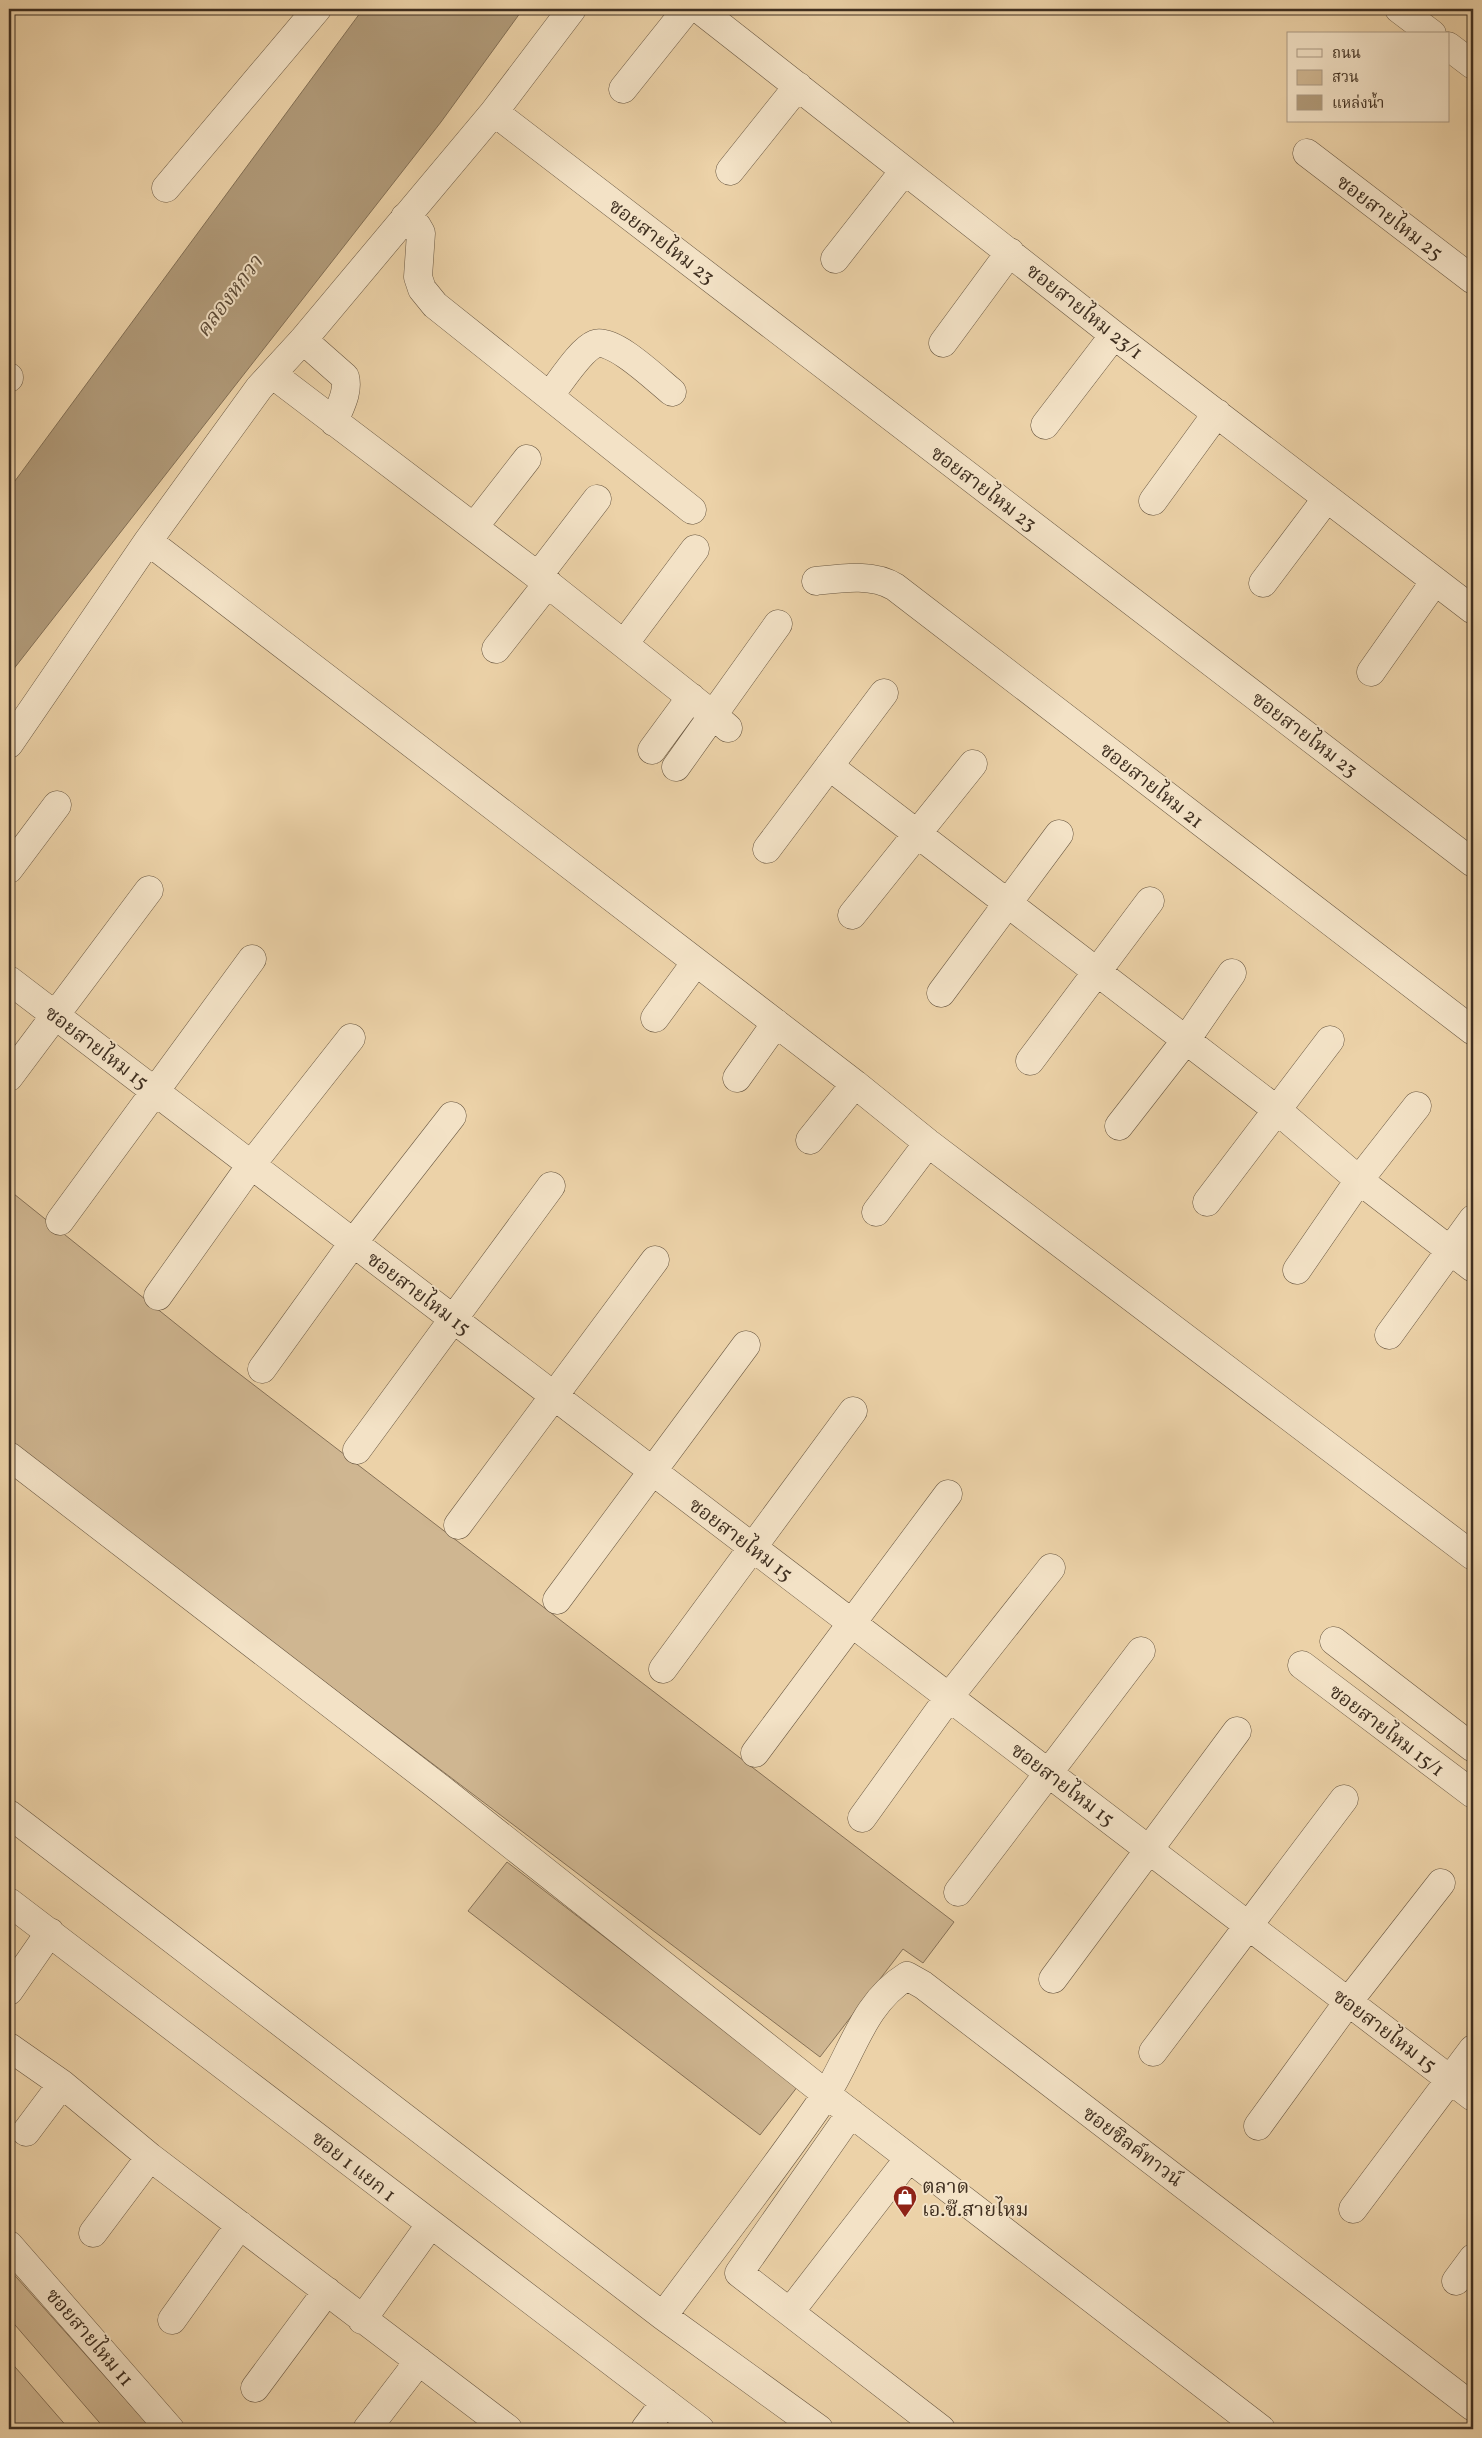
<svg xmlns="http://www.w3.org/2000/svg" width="1482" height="2438" font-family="Vollkorn,'Noto Serif Thai',serif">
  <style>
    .green { fill: #cfb691; stroke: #877258 }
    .water { fill: #b19b7a; stroke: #837056 }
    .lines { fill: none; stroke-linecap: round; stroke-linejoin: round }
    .minor-casing { stroke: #6a5842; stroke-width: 29 }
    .minor { stroke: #f3e2c6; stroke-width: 28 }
    .labels { text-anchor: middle; stroke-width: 4; stroke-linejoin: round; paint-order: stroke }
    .street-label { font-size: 20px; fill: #3f2f20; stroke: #f3e2c6 }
    .poi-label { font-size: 20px; fill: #3f2f20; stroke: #f3e2c6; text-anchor: start }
    .water-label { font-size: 21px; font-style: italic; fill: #5c4a36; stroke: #f3e2c6 }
  </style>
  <rect width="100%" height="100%" fill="#ecd2a8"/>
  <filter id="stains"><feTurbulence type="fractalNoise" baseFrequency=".004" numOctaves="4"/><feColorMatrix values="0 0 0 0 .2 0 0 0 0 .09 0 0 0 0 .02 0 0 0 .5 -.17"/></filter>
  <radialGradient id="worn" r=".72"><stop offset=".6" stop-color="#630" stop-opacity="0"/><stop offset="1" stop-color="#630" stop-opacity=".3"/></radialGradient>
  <path class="green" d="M 9,1190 L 216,1356 L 954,1922 L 923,1963 L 903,1949 L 820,2057 L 9,1443 Z
    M 507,1862 L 798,2086 L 760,2135 L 468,1911 Z
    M 9,2269 L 152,2429 L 105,2429 L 9,2318 Z
    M 9,2360 L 69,2429 L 9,2429 Z"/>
  <path class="water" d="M 363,9 L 523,9 L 441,122 L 9,675 L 9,489 Z"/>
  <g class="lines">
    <g class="minor-casing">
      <path id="minor" d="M 699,9 L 1114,335 L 1473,610
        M 1399,9 L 1432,34
        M 1448,46 L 1473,65
        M 623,89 L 687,9
        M 494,112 L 1473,863
        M 1307,153 L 1473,280
        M 730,171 L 798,86
        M 166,188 L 317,9
        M 405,217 L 417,226 L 421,233 L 418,277 L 422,289 L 435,305 L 692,510
        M 835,259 L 904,171
        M 303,340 L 345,377 C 349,393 339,408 334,422
        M 943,343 L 1010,252
        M 272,374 L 538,576 L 713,715 L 778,624
        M 9,377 L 9,378
        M 549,396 C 560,383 580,350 595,344 C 613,337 657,380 672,392
        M 1045,425 L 1114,335
        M 1153,501 L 1217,413
        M 474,527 L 527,459
        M 148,541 L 855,1084 L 928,1143 L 1473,1556
        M 538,576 L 597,499
        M 816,581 C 841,578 873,573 895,587 L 1473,1031
        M 1263,583 L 1327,498
        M 624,644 L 695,549
        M 496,649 L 548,583
        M 1371,672 L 1435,581
        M 9,744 L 148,541 L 259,388 L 303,340 L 494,112 L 572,9
        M 652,750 L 691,697
        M 829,766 L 1277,1110 L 1359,1180 L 1473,1268
        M 676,767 L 713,715 L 728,728
        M 767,849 L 884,693
        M 9,869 L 57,805
        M 852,915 L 973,764
        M 9,980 L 1473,2097
        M 941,993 L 1059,834
        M 655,1018 L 696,962
        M 1030,1061 L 1150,901
        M 9,1077 L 149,890
        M 737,1078 L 776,1023
        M 1119,1126 L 1186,1040 L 1232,973
        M 810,1140 L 855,1084
        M 1207,1202 L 1330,1040
        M 876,1212 L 928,1143
        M 60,1221 L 252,959
        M 1297,1270 L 1359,1180 L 1417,1106
        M 158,1296 L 251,1165 L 351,1038
        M 1389,1335 L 1473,1219
        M 262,1369 L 353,1243 L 452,1116
        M 357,1450 L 551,1186
        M 9,1456 L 445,1792 L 826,2094 L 1261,2429
        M 458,1525 L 655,1260
        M 557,1600 L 746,1345
        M 1334,1641 L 1473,1748
        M 1302,1665 L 1473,1794
        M 663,1669 L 853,1411
        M 755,1753 L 948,1494
        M 9,1814 L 663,2316 L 819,2429
        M 862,1818 L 949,1697 L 1051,1568
        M 958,1892 L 1141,1651
        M 9,1902 L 700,2429
        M 1053,1979 L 1237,1731
        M 9,1991 L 50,1932
        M 9,2047 L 62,2084 L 150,2157 L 508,2429
        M 1153,2052 L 1344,1799
        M 851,2113 L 739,2273 L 941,2429
        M 1258,2126 L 1348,2002 L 1441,1883
        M 26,2132 L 62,2084
        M 1353,2209 L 1473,2049
        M 93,2233 L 150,2157
        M 9,2245 L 170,2429
        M 1456,2281 L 1473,2258
        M 790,2312 L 909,2158
        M 663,2316 C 717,2243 774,2171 825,2096 C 852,2055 862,2004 907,1976 L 923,1985 L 1473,2407
        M 172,2320 L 240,2225
        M 362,2320 L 430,2225
        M 255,2388 L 327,2291
        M 367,2429 L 419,2361
        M 645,2429 L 665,2402"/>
    </g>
    <use href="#minor" class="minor"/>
  </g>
  <defs>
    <g id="shop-pin" transform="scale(1.25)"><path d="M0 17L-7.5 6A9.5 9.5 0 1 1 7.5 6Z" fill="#8f2418" stroke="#f3e2c6"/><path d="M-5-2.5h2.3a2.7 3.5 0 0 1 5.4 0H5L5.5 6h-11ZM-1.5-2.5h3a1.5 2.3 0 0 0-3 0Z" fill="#fff"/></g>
  </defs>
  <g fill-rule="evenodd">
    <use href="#shop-pin" x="905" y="2197"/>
  </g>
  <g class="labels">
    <g class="street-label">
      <text transform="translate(1390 217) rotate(37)" y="7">ซอยสายไหม 25</text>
      <text transform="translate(662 241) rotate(37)" y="7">ซอยสายไหม 23</text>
      <text transform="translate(1085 311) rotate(38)" y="7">ซอยสายไหม 23/1</text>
      <text transform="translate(984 488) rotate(37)" y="7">ซอยสายไหม 23</text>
      <text transform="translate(1305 734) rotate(37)" y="7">ซอยสายไหม 23</text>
      <text transform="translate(1152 785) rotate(38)" y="7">ซอยสายไหม 21</text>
      <text transform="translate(97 1047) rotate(37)" y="7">ซอยสายไหม 15</text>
      <text transform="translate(419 1293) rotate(37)" y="7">ซอยสายไหม 15</text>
      <text transform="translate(741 1539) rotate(37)" y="7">ซอยสายไหม 15</text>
      <text transform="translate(1387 1730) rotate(37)" y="7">ซอยสายไหม 15/1</text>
      <text transform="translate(1063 1784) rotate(37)" y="7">ซอยสายไหม 15</text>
      <text transform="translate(1385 2030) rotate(37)" y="7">ซอยสายไหม 15</text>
      <text transform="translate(1133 2146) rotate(37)" y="7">ซอยซิลค์ทาวน์</text>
      <text transform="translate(354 2166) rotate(38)" y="7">ซอย 1 แยก 1</text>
      <text transform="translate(90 2337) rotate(49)" y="7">ซอยสายไหม 11</text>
    </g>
    <g class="poi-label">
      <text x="922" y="2193">ตลาด<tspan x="922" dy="23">เอ.ซ๊.สายไหม</tspan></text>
    </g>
    <g class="water-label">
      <text transform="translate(229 296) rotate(-53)" y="7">คลองหกวา</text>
    </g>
  </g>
  <rect width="1482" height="2438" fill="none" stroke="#ecd2a8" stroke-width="30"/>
  <rect x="10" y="10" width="1462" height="2418" fill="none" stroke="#3f2f20" stroke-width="2.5"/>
  <rect x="15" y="15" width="1452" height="2408" fill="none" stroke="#3f2f20"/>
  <rect x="1287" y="32" width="162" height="90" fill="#f3e2c6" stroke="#ab9a84"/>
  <rect x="1297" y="49" width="25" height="8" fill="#f3e2c6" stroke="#ab9a84"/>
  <text x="1332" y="58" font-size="15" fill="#3f2f20">ถนน</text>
  <rect x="1297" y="70" width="25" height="15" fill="#cfb691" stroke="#ab9a84"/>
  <text x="1332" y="82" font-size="15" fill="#3f2f20">สวน</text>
  <rect x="1297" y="95" width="25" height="15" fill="#b19b7a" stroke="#ab9a84"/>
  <text x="1332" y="108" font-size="15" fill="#3f2f20">แหล่งน้ำ</text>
  <rect width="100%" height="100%" filter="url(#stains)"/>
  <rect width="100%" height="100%" fill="url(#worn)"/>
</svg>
